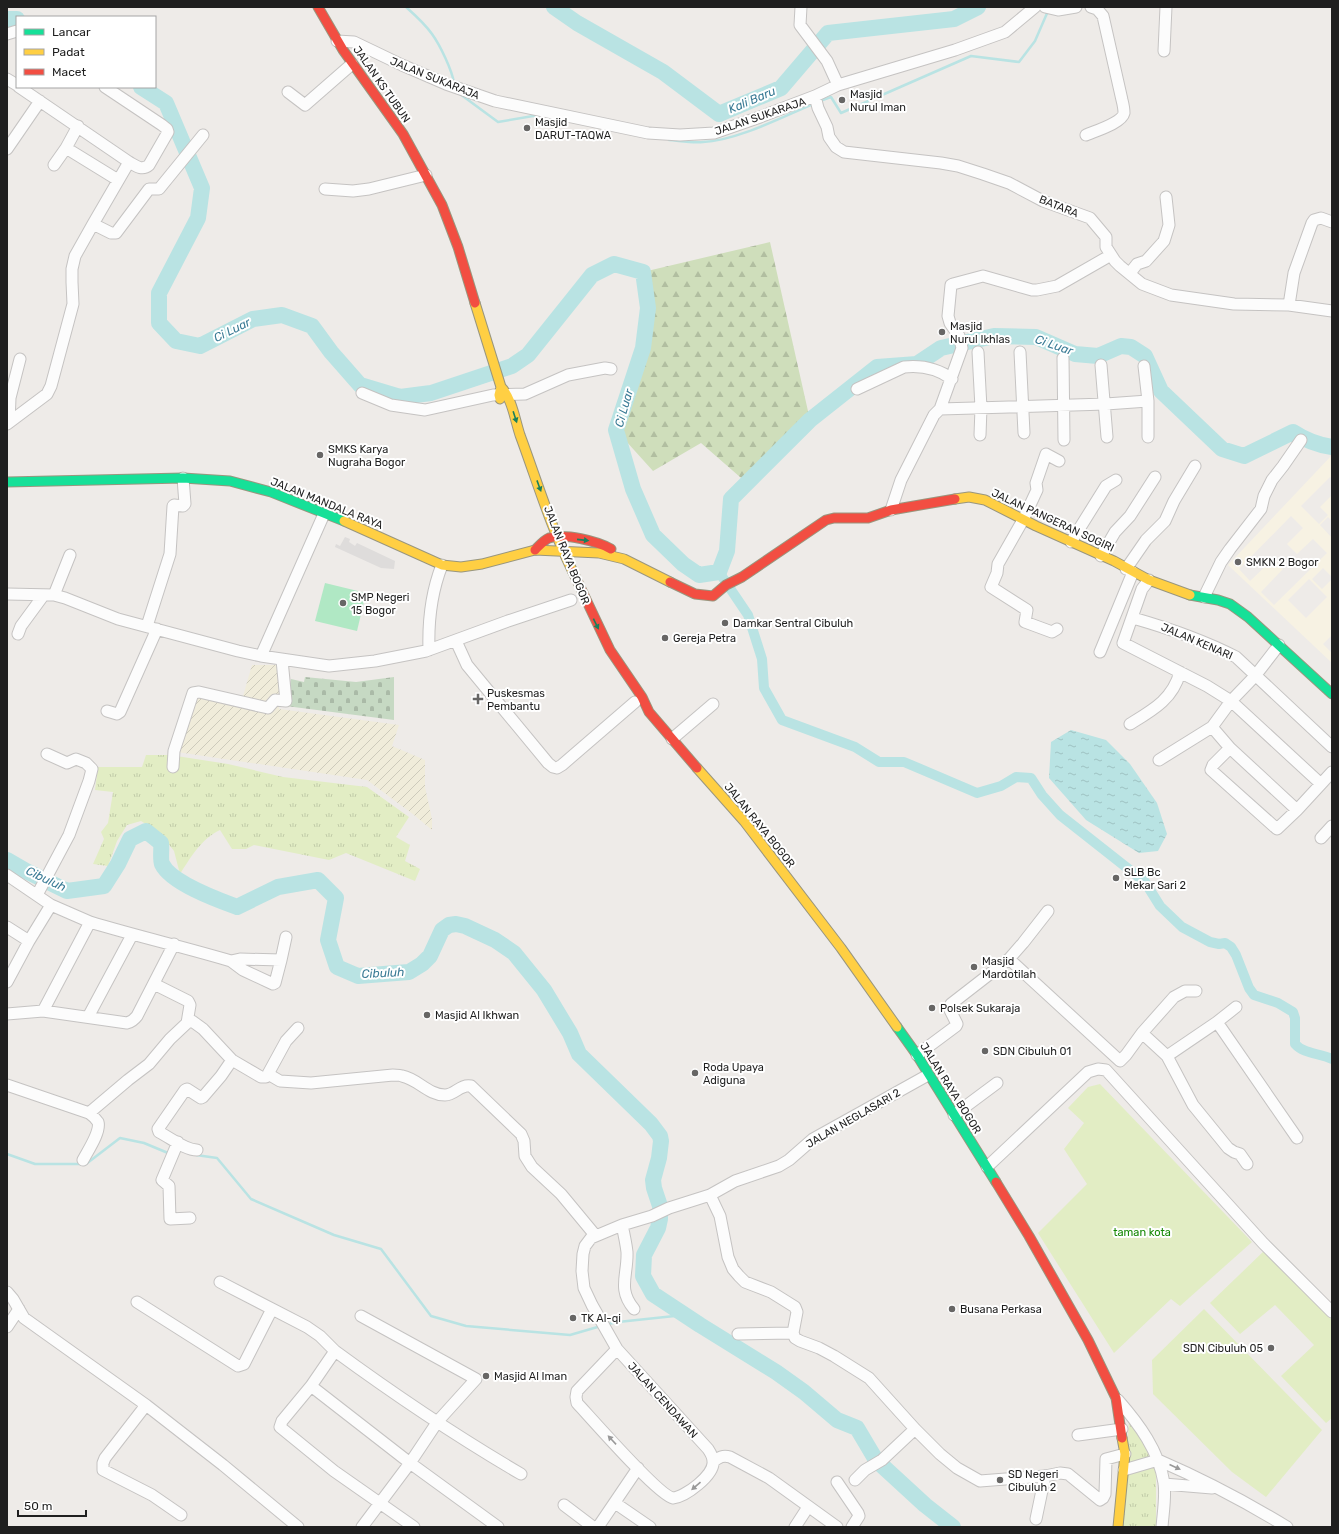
<svg xmlns="http://www.w3.org/2000/svg" width="1339" height="1534" font-family="Rubik,sans-serif">
  <style>
    .education { fill: #f7f2e3; fill-rule: evenodd }
    .farmland { fill: url(#farmland-furrows) }
    .grass { fill: url(#grass-tufts) }
    .forest { fill: url(#forest-firs) }
    .cemetery { fill: url(#cemetery-stones) }
    .garden { fill: #e2edc4 }
    .pitch { fill: #b0e8c4 }
    .parking { fill: #dedcdb }
    .water { fill: url(#water-ripples) }
    .lines { fill: none; stroke-linecap: round; stroke-linejoin: round }
    .stream { stroke: #b9e3e3; stroke-width: 2.5 }
    .canal { stroke: #b9e3e3; stroke-width: 10 }
    .river { stroke: #b9e3e3; stroke-width: 16 }
    .street-casing { stroke: #c5c3c2; stroke-width: 13 }
    .fast-casing { stroke: #99967e; stroke-width: 11 }
    .slow-casing { stroke: #99967e; stroke-width: 11 }
    .jam-casing { stroke: #99967e; stroke-width: 11 }
    .street { stroke: #fcfcfc; stroke-width: 11 }
    .fast { stroke: #16e098; stroke-width: 9 }
    .slow { stroke: #ffcf43; stroke-width: 9 }
    .jam { stroke: #f24e42; stroke-width: 9 }
    .oneway { fill: #1a805c }
    .oneway2 { fill: #999 }
    .poi-dot { fill: #676665; stroke: #fff; stroke-width: 1.5 }
    .labels { text-anchor: middle; stroke-width: 4; stroke-linejoin: round; paint-order: stroke }
    .street-label { font-size: 11px; fill: #1f1f1f; stroke: #fff }
    .poi-label { font-size: 11px; fill: #1f1f1f; stroke: #fff; text-anchor: start }
    .park-label { font-size: 11px; fill: #148703; stroke: #fff }
    .water-label { font-size: 12px; font-style: italic; fill: #3a7b95; stroke: #fff }
  </style>
  <defs>
    <pattern id="farmland-furrows" width="10" height="10" patternUnits="userSpaceOnUse"><rect width="10" height="10" fill="#f0ecda"/><path d="M-1 1l2-2M0 10L10 0M9 11l2-2" fill="none" stroke="#cdcabb"/></pattern>
    <pattern id="grass-tufts" width="24" height="20" patternUnits="userSpaceOnUse"><rect width="24" height="20" fill="#e2edc4"/><path d="M3 7l-1-3M5 7V3M7 7l1-3M15 17l-1-3M17 17v-4M19 17l1-3" fill="none" stroke="#c1cba8"/></pattern>
    <pattern id="forest-firs" width="22" height="20" patternUnits="userSpaceOnUse"><rect width="22" height="20" fill="#cfdebb"/><path d="M5 1l3.5 6h-7zM16 11l3.5 6h-7z" fill="#b1bea0"/></pattern>
    <pattern id="cemetery-stones" width="16" height="16" patternUnits="userSpaceOnUse"><rect width="16" height="16" fill="#c6d9c3"/><path d="M2 7V4a2 2 0 0 1 4 0v3zM10 15v-3a2 2 0 0 1 4 0v3z" fill="#aabaa7"/></pattern>
    <pattern id="water-ripples" width="26" height="14" patternUnits="userSpaceOnUse"><rect width="26" height="14" fill="#b9e3e3"/><path d="M2 4q2-2 4 0t4 0M15 11q2-2 4 0t4 0" fill="none" stroke="#9fc2c2"/></pattern>
  </defs>
  <rect width="100%" height="100%" fill="#eeebe8"/>
  <path class="education" d="M 1332,455 L 1332,478 L 1330,477 L 1301,506 L 1319,524 L 1328,515 L 1320,507 L 1332,495 L 1332,521 L 1328,517 L 1320,525 L 1332,538 L 1332,577 L 1323,568 L 1312,579 L 1322,589 L 1332,579 L 1332,635 L 1323,644 L 1332,653 L 1332,663 L 1228,565 ZM 1291,516 L 1303,528 L 1287,544 L 1297,554 L 1313,539 L 1327,553 L 1274,605 L 1261,592 L 1283,569 L 1273,559 L 1250,581 L 1239,569 ZM 1309,579 L 1327,597 L 1306,618 L 1288,600 Z"/>
  <path class="farmland" d="M 252,665 L 281,665 L 279,709 L 399,725 L 392,746 L 425,760 L 425,787 L 432,819 L 432,830 L 414,815 L 367,780 L 177,752 L 196,696 L 241,703 Z"/>
  <path class="grass" d="M 146,755 L 170,755 L 228,764 L 283,777 L 367,787 L 409,817 L 396,837 L 410,845 L 405,861 L 420,869 L 415,881 L 346,853 L 329,860 L 254,845 L 246,849 L 232,849 L 220,830 C 201,839 191,857 180,874 L 174,851 L 160,833 L 141,821 L 127,825 L 117,841 L 108,866 L 93,864 L 104,839 L 101,832 L 108,823 L 113,792 L 95,790 L 98,767 L 142,767 Z
    M 1129,1418 L 1156,1464 L 1156,1527 L 1123,1527 Z"/>
  <path class="forest" d="M 770,242 L 810,420 L 748,484 L 701,443 L 653,471 L 616,430 L 637,369 L 643,272 Z"/>
  <path class="cemetery" d="M 305,677 L 356,682 L 394,677 L 394,720 L 286,706 L 291,679 L 304,682 Z"/>
  <path class="garden" d="M 1100,1084 L 1252,1242 L 1180,1306 L 1171,1299 L 1114,1353 L 1038,1233 L 1087,1184 L 1064,1149 L 1084,1123 L 1068,1108 L 1088,1087 Z
    M 1265,1250 L 1332,1320 L 1332,1418 L 1326,1423 L 1281,1376 L 1314,1345 L 1275,1305 L 1240,1334 L 1210,1303 Z
    M 1204,1309 L 1322,1430 L 1266,1497 L 1232,1472 L 1153,1394 L 1152,1360 Z"/>
  <path class="pitch" d="M 325,583 L 366,593 L 357,631 L 315,621 Z"/>
  <path class="parking" d="M 345,537 L 350,539 L 349,542 L 355,546 L 357,543 L 395,561 L 394,569 L 381,568 L 335,547 L 336,544 L 340,546 Z"/>
  <path class="water" d="M 1071,730 L 1106,740 L 1130,764 L 1157,803 L 1167,834 L 1158,851 L 1139,853 L 1086,820 L 1049,778 L 1051,742 Z"/>
  <g class="lines">
    <path class="stream" d="M 406,7 C 415,15 425,24 432,34 C 440,45 452,70 454,83
      M 460,94 L 498,122 L 539,115
      M 820,101 L 831,97 L 841,113 L 971,56 L 1019,62 L 1035,41 L 1048,11
      M 669,140 C 681,141 692,143 703,142 C 736,141 782,117 813,104
      M 7,1154 L 35,1164 L 86,1164 L 120,1138 L 144,1143 L 168,1153
      M 196,1155 L 217,1158 L 251,1199 L 334,1235 L 381,1249 L 431,1316 L 466,1326 L 570,1335 L 601,1326
      M 608,1324 L 618,1322 L 684,1315"/>
    <path class="canal" d="M 719,572 L 748,615 L 762,659 L 764,688 L 782,720 L 855,747 L 879,762 L 904,762 L 977,793 L 1001,786 L 1016,777 L 1031,778 L 1042,795 L 1060,815 L 1145,882 L 1160,906 L 1182,927 L 1210,942 L 1219,944 L 1225,943 L 1231,947 L 1236,955 L 1249,988 L 1254,995 L 1278,1003 L 1293,1012 L 1295,1018 L 1295,1044 C 1304,1054 1319,1053 1332,1059"/>
    <path class="river" d="M 554,7 L 577,23 L 663,72 L 719,114 L 781,88 L 828,33 L 954,19 L 978,7
      M 7,19 L 17,19
      M 141,87 L 166,103 L 202,188 L 198,218 L 159,293 L 159,323 L 176,341 L 200,346 L 253,319 L 282,315 L 312,326 L 331,352 L 360,385 L 400,397 L 431,393 L 512,366 L 528,355 L 592,275 L 614,264 L 643,272 L 648,308 L 643,348 L 616,430 L 633,489 L 653,535 L 683,564 L 699,575 L 719,572 L 727,551 L 731,499 L 810,420 L 877,367 L 917,364 L 941,348 L 994,336 L 1036,337 L 1075,354 L 1098,356 L 1121,346 L 1131,347 L 1145,356 L 1161,391 L 1222,449 L 1244,456 L 1293,432 C 1305,440 1318,445 1332,447
      M 7,860 L 26,871 L 67,891 L 104,886 L 118,864 L 130,839 L 146,831 L 161,843 C 162,849 160,859 162,864 C 171,883 218,900 237,907 L 278,887 L 318,880 L 336,898 L 328,940 L 337,967 L 358,976 L 409,972 L 422,964 L 430,956 L 442,930 L 449,925 L 456,924 L 465,926 L 495,940 L 514,953 L 544,990 L 570,1033 L 579,1054 L 651,1124 L 660,1136 L 661,1141 L 659,1158 L 653,1180 L 654,1188 L 660,1206 L 660,1219 L 658,1228 L 644,1255 L 643,1276 L 653,1294 L 700,1325 L 776,1372 L 804,1392 L 837,1420 L 857,1428 L 876,1460 L 925,1505 L 953,1527"/>
    <g class="street-casing">
      <path id="street" d="M 801,7 L 800,25 L 827,61 L 838,85
        M 1045,7 L 1058,10 L 1076,7
        M 7,34 L 17,31
        M 337,41 L 354,42 L 402,65 L 446,84 L 495,101 L 648,133 L 680,135 L 714,133 L 760,117 L 815,96 L 838,85 L 955,50 L 1005,32 L 1035,7
        M 1164,51 L 1166,7
        M 7,79 L 17,85
        M 19,87 L 129,162
        M 288,92 L 305,105 L 352,64
        M 815,96 L 818,108 L 827,127 L 829,137 L 836,147 L 844,152 L 941,163 L 958,166 L 983,174 L 1009,183 L 1043,201 L 1090,218 L 1106,237 L 1106,247 L 1115,261 L 1120,266 L 1142,284 L 1171,295 L 1234,304 L 1289,305 L 1332,311
        M 78,126 L 66,148 L 118,180
        M 1086,135 C 1095,131 1122,123 1124,113 C 1124,109 1123,104 1122,100 L 1103,16 L 1097,9 L 1091,7
        M 7,149 L 40,101
        M 54,165 L 66,148
        M 325,189 L 353,191 L 369,189 L 426,175
        M 93,224 L 111,233 L 116,233 L 149,189 L 159,189 L 203,135
        M 1130,273 L 1137,264 L 1146,261 L 1164,241 L 1169,225 L 1166,197
        M 1289,305 L 1294,273 L 1312,223 L 1314,220 L 1321,218 L 1332,222
        M 978,352 L 981,408 L 980,435
        M 1020,352 L 1024,433
        M 1063,358 L 1064,440
        M 1101,365 L 1107,437
        M 1144,366 L 1148,401 L 1148,437
        M 857,389 L 904,367 C 922,365 937,368 952,379
        M 362,393 L 391,405 L 425,410 L 493,395 L 525,394 L 568,375 L 605,368 L 611,369
        M 940,409 L 1106,404 L 1148,401
        M 9,422 L 10,398 L 20,359
        M 7,424 L 47,394 L 51,386 L 73,304 L 72,282 L 72,269 L 75,256 L 93,224 L 129,162 C 136,166 142,171 149,165 L 168,132 L 167,129 L 162,125 L 105,87
        M 891,510 L 901,480 L 934,415 L 940,409 L 962,348 L 959,336 L 950,323 L 948,316 L 951,285 L 953,284 L 983,276 L 1032,290 L 1037,290 L 1057,286 L 1111,255
        M 1071,542 L 1106,486 L 1116,480
        M 1101,556 L 1115,532 L 1130,516 L 1155,477
        M 1126,569 L 1146,540 L 1165,521 L 1174,501 L 1195,466
        M 1149,580 L 1142,589 L 1123,643 L 1207,686 L 1231,701 L 1321,784
        M 7,594 L 54,595 L 65,598 L 118,619 L 238,651 L 261,656 L 329,666 L 375,661 L 426,651 L 508,621 L 571,600
        M 54,595 L 70,555
        M 1204,597 L 1221,562 L 1230,549 L 1261,509 L 1264,496 L 1272,480 L 1283,466 L 1301,440
        M 1133,618 C 1168,628 1203,640 1236,657 L 1332,747
        M 147,626 L 170,554 L 173,506 L 174,505 L 183,506 L 185,504 L 183,478
        M 1057,629 L 1052,632 L 1025,622 L 1027,610 L 991,587 L 997,573 L 998,564 L 1023,520 L 1037,490 L 1036,483 L 1046,454 L 1059,461
        M 18,634 L 21,626 L 43,596
        M 456,641 L 467,665 L 548,763 L 553,767 L 557,768 L 562,765 L 635,702
        M 1279,645 L 1255,676 L 1231,701 L 1212,727 L 1230,748 L 1297,810
        M 429,650 C 428,620 431,593 442,565
        M 1100,652 L 1133,572
        M 261,656 L 324,514
        M 107,711 L 117,714 L 120,712 L 157,629
        M 1130,724 C 1153,710 1173,699 1180,672
        M 672,739 L 713,704
        M 1230,748 L 1213,765 L 1211,770 L 1277,829 L 1297,810 L 1332,772
        M 1159,760 L 1212,727
        M 173,767 L 174,751 L 193,693 L 199,692 L 268,708 L 275,700 L 286,701 L 282,660
        M 1321,838 L 1332,826
        M 7,875 L 51,905 L 90,922
        M 37,895 L 69,835 L 89,781 L 92,769 L 86,763 L 76,759 L 67,763 L 47,754
        M 7,927 L 29,941 L 7,982
        M 29,941 L 51,905
        M 1009,959 L 1120,1061 L 1126,1055 L 1142,1033 L 1174,997 L 1185,991 L 1196,991
        M 281,960 L 286,937
        M 154,984 L 188,1001 L 190,1005 L 187,1023
        M 43,1011 L 90,922 C 136,936 184,947 231,961 L 240,959 L 281,960 L 275,983 L 273,984 L 243,970 L 231,961
        M 7,1014 L 43,1011 L 127,1023 C 131,1022 134,1020 137,1016 L 174,944
        M 88,1017 L 132,935
        M 1217,1022 L 1297,1138
        M 1142,1033 L 1167,1056 L 1193,1105 L 1228,1148 L 1234,1152 L 1240,1154 L 1247,1164
        M 917,1055 L 956,1026 L 957,1024 L 950,1010 L 951,1004 L 1009,959 L 1023,943 L 1048,911
        M 1167,1056 L 1217,1022 L 1236,1007
        M 268,1074 L 280,1081 L 311,1083 L 393,1075 C 396,1075 400,1075 402,1076 C 418,1079 428,1095 445,1095 C 455,1095 460,1084 471,1086 L 521,1134 L 524,1141 L 525,1156 L 532,1167 L 561,1194 L 595,1235
        M 7,1085 L 89,1113 C 92,1115 96,1119 98,1122 C 101,1132 87,1152 83,1160
        M 89,1113 L 128,1080 L 149,1064 L 170,1039 L 187,1023 L 192,1021 L 203,1029 L 232,1060 L 261,1077 L 266,1077 L 268,1074 L 286,1041 L 298,1028
        M 954,1115 L 997,1083
        M 178,1142 L 162,1180 L 169,1186 L 170,1219 L 190,1218
        M 197,1150 C 185,1150 171,1138 159,1132 L 158,1129 L 185,1090 L 187,1089 L 201,1098 L 203,1097 L 221,1076 L 232,1060
        M 987,1167 L 1088,1072 L 1098,1069 L 1106,1070 L 1263,1243 L 1332,1312
        M 710,1195 L 720,1216 L 728,1257 L 733,1269 L 739,1276 L 745,1282 L 771,1292 L 795,1307 L 797,1312 L 793,1333 L 795,1338 L 800,1341 L 819,1348 L 834,1356 L 869,1378 L 915,1429 L 940,1454 L 957,1468 L 980,1481 L 1045,1476 L 1060,1473 L 1068,1474 L 1100,1500 L 1103,1498 L 1105,1494 L 1106,1459 L 1125,1454
        M 622,1225 C 624,1234 626,1243 627,1252 C 628,1275 617,1289 634,1309
        M 220,1282 L 307,1327 L 320,1336 L 335,1351 L 311,1386
        M 7,1292 L 13,1299 L 24,1318 L 146,1405 L 223,1465 L 298,1527
        M 137,1302 L 238,1366 L 244,1364 L 272,1309
        M 361,1316 L 476,1379 L 438,1421 L 410,1463 L 362,1527
        M 7,1327 L 19,1309
        M 738,1334 L 793,1333
        M 617,1349 L 577,1391 L 576,1397 L 577,1403 C 591,1418 659,1496 673,1498 C 685,1497 715,1475 713,1461 C 713,1457 710,1452 708,1449 L 617,1349 L 592,1305 L 584,1288 L 582,1271 L 583,1254 L 585,1246 L 591,1238 L 622,1225 L 652,1216 L 669,1208 L 710,1195 L 735,1181 L 779,1166 L 789,1160 L 813,1139 L 928,1075
        M 335,1351 C 395,1395 456,1436 521,1474
        M 1118,1400 C 1139,1424 1159,1451 1164,1483 C 1166,1497 1163,1513 1162,1527
        M 146,1405 L 105,1458 L 103,1463 L 103,1470 L 152,1495 L 181,1515
        M 1078,1435 L 1122,1429
        M 713,1462 C 719,1457 723,1455 730,1457 L 769,1478 L 837,1527
        M 1124,1470 L 1158,1460 C 1202,1479 1246,1502 1287,1527
        M 855,1480 L 865,1470 L 882,1460 L 915,1429
        M 837,1482 L 858,1513 L 859,1516 L 852,1527
        M 1164,1484 L 1212,1488
        M 615,1503 L 650,1527
        M 564,1505 L 593,1527
        M 1036,1519 L 1045,1476
        M 414,1527 L 334,1471 L 280,1427 L 282,1421 L 311,1386 L 410,1463 L 498,1527
        M 598,1527 L 638,1468
        M 795,1527 L 808,1507"/>
    </g>
    <g class="fast-casing">
      <path id="fast" d="M 7,482 L 183,478 L 230,481 L 271,492 L 344,521
        M 1190,595 L 1218,600 L 1230,604 L 1248,617 L 1332,694
        M 897,1027 L 917,1055 L 996,1182"/>
    </g>
    <g class="slow-casing">
      <path id="slow" d="M 475,303 L 501,387 L 499,395 L 500,399
        M 501,387 C 512,398 515,420 520,435 C 537,481 551,528 573,572
        M 955,499 L 969,497 L 985,500 L 1036,526 L 1114,561 L 1149,580 L 1190,595
        M 344,521 L 442,565 L 461,567 L 482,564 L 535,550 L 599,553 L 624,559 L 670,582
        M 697,768 L 744,821 L 841,948 L 897,1027
        M 1118,1527 L 1125,1454 L 1122,1438"/>
    </g>
    <g class="jam-casing">
      <path id="jam" d="M 318,7 L 343,50 L 403,134 L 442,205 L 458,247 L 475,303
        M 535,550 C 539,546 544,540 549,538 C 565,533 597,541 611,549
        M 573,572 L 610,650 L 642,697 L 649,712 L 697,768
        M 670,582 L 695,594 L 713,596 L 726,585 L 742,577 L 826,520 L 834,518 L 868,518 L 891,510 L 955,499
        M 996,1182 L 1029,1236 L 1088,1340 L 1116,1398 L 1122,1438"/>
    </g>
    <use href="#street" class="street"/>
    <use href="#fast" class="fast"/>
    <use href="#slow" class="slow"/>
    <use href="#jam" class="jam"/>
  </g>
  <defs><path id="oneway-solid" d="M-6-.8H1V-3.2L6.5 0L1 3.2V.8H-6Z"/></defs>
  <g class="oneway">
    <use href="#oneway-solid" transform="translate(515 417) rotate(72)"/>
    <use href="#oneway-solid" transform="translate(539 486) rotate(70)"/>
    <use href="#oneway-solid" transform="translate(583 540) rotate(6)"/>
    <use href="#oneway-solid" transform="translate(596 624) rotate(64)"/>
  </g>
  <g class="oneway2">
    <use href="#oneway-solid" transform="translate(612 1440) rotate(-133)"/>
    <use href="#oneway-solid" transform="translate(1175 1467) rotate(24)"/>
    <use href="#oneway-solid" transform="translate(696 1486) rotate(139)"/>
  </g>
  <g class="poi-dot">
    <circle cx="842" cy="100" r="4"/>
    <circle cx="527" cy="128" r="4"/>
    <circle cx="942" cy="332" r="4"/>
    <circle cx="320" cy="455" r="4"/>
    <circle cx="1238" cy="562" r="4"/>
    <circle cx="343" cy="603" r="4"/>
    <circle cx="725" cy="623" r="4"/>
    <circle cx="665" cy="638" r="4"/>
    <path d="M476 693h4v4h4v4h-4v4h-4v-4h-4v-4h4z"/>
    <circle cx="1116" cy="878" r="4"/>
    <circle cx="974" cy="967" r="4"/>
    <circle cx="932" cy="1008" r="4"/>
    <circle cx="427" cy="1015" r="4"/>
    <circle cx="985" cy="1051" r="4"/>
    <circle cx="695" cy="1073" r="4"/>
    <circle cx="952" cy="1309" r="4"/>
    <circle cx="573" cy="1318" r="4"/>
    <circle cx="1271" cy="1348" r="4"/>
    <circle cx="486" cy="1376" r="4"/>
    <circle cx="1000" cy="1480" r="4"/>
  </g>
  <g class="labels">
    <g class="street-label">
      <text transform="translate(435 78) rotate(22)" y="4">JALAN SUKARAJA</text>
      <text transform="translate(382 84) rotate(55)" y="4">JALAN KS TUBUN</text>
      <text transform="translate(760 116) rotate(-19)" y="4">JALAN SUKARAJA</text>
      <text transform="translate(1059 206) rotate(22)" y="4">BATARA</text>
      <text transform="translate(327 503) rotate(22)" y="4">JALAN MANDALA RAYA</text>
      <text transform="translate(1053 520) rotate(25)" y="4">JALAN PANGERAN SOGIRI</text>
      <text transform="translate(567 555) rotate(68)" y="4">JALAN RAYA BOGOR</text>
      <text transform="translate(1197 641) rotate(23)" y="4">JALAN KENARI</text>
      <text transform="translate(760 825) rotate(51)" y="4">JALAN RAYA BOGOR</text>
      <text transform="translate(951 1088) rotate(58)" y="4">JALAN RAYA BOGOR</text>
      <text transform="translate(853 1118) rotate(-30)" y="4">JALAN NEGLASARI 2</text>
      <text transform="translate(663 1400) rotate(48)" y="4">JALAN CENDAWAN</text>
    </g>
    <g class="poi-label">
      <text x="850" y="98">Masjid<tspan x="850" dy="13">Nurul Iman</tspan></text>
      <text x="535" y="126">Masjid<tspan x="535" dy="13">DARUT-TAQWA</tspan></text>
      <text x="950" y="330">Masjid<tspan x="950" dy="13">Nurul Ikhlas</tspan></text>
      <text x="328" y="453">SMKS Karya<tspan x="328" dy="13">Nugraha Bogor</tspan></text>
      <text x="1246" y="566">SMKN 2 Bogor</text>
      <text x="351" y="601">SMP Negeri<tspan x="351" dy="13">15 Bogor</tspan></text>
      <text x="733" y="627">Damkar Sentral Cibuluh</text>
      <text x="673" y="642">Gereja Petra</text>
      <text x="487" y="697">Puskesmas<tspan x="487" dy="13">Pembantu</tspan></text>
      <text x="1124" y="876">SLB Bc<tspan x="1124" dy="13">Mekar Sari 2</tspan></text>
      <text x="982" y="965">Masjid<tspan x="982" dy="13">Mardotilah</tspan></text>
      <text x="940" y="1012">Polsek Sukaraja</text>
      <text x="435" y="1019">Masjid Al Ikhwan</text>
      <text x="993" y="1055">SDN Cibuluh 01</text>
      <text x="703" y="1071">Roda Upaya<tspan x="703" dy="13">Adiguna</tspan></text>
      <text x="960" y="1313">Busana Perkasa</text>
      <text x="581" y="1322">TK Al-qi</text>
      <text x="1263" y="1352" text-anchor="end">SDN Cibuluh 05</text>
      <text x="494" y="1380">Masjid Al Iman</text>
      <text x="1008" y="1478">SD Negeri<tspan x="1008" dy="13">Cibuluh 2</tspan></text>
    </g>
    <g class="park-label">
      <text x="1142" y="1236">taman kota</text>
    </g>
    <g class="water-label">
      <text transform="translate(752 100) rotate(-23)" y="4">Kali Baru</text>
      <text transform="translate(232 330) rotate(-26)" y="4">Ci Luar</text>
      <text transform="translate(1054 345) rotate(19)" y="4">Ci Luar</text>
      <text transform="translate(624 408) rotate(-74)" y="4">Ci Luar</text>
      <text transform="translate(46 879) rotate(25)" y="4">Cibuluh</text>
      <text transform="translate(383 973) rotate(-3)" y="4">Cibuluh</text>
    </g>
  </g>
  <rect width="1339" height="1534" fill="none" stroke="#1f1f1f" stroke-width="16"/>
  <rect x="16" y="16" width="140" height="72" fill="#ffffff" stroke="#a5a5a5"/>
  <rect x="24" y="29" width="20" height="6" fill="#16e098" stroke="#a5a5a5"/>
  <text x="52" y="36" font-size="12" fill="#1f1f1f">Lancar</text>
  <rect x="24" y="49" width="20" height="6" fill="#ffcf43" stroke="#a5a5a5"/>
  <text x="52" y="56" font-size="12" fill="#1f1f1f">Padat</text>
  <rect x="24" y="69" width="20" height="6" fill="#f24e42" stroke="#a5a5a5"/>
  <text x="52" y="76" font-size="12" fill="#1f1f1f">Macet</text>
  <path d="M18 1510v6h68v-6" fill="none" stroke="#1f1f1f" stroke-width="2"/>
  <text x="24" y="1510" font-size="12" fill="#1f1f1f" stroke="#ffffff" stroke-width="3" paint-order="stroke">50 m</text>
</svg>
